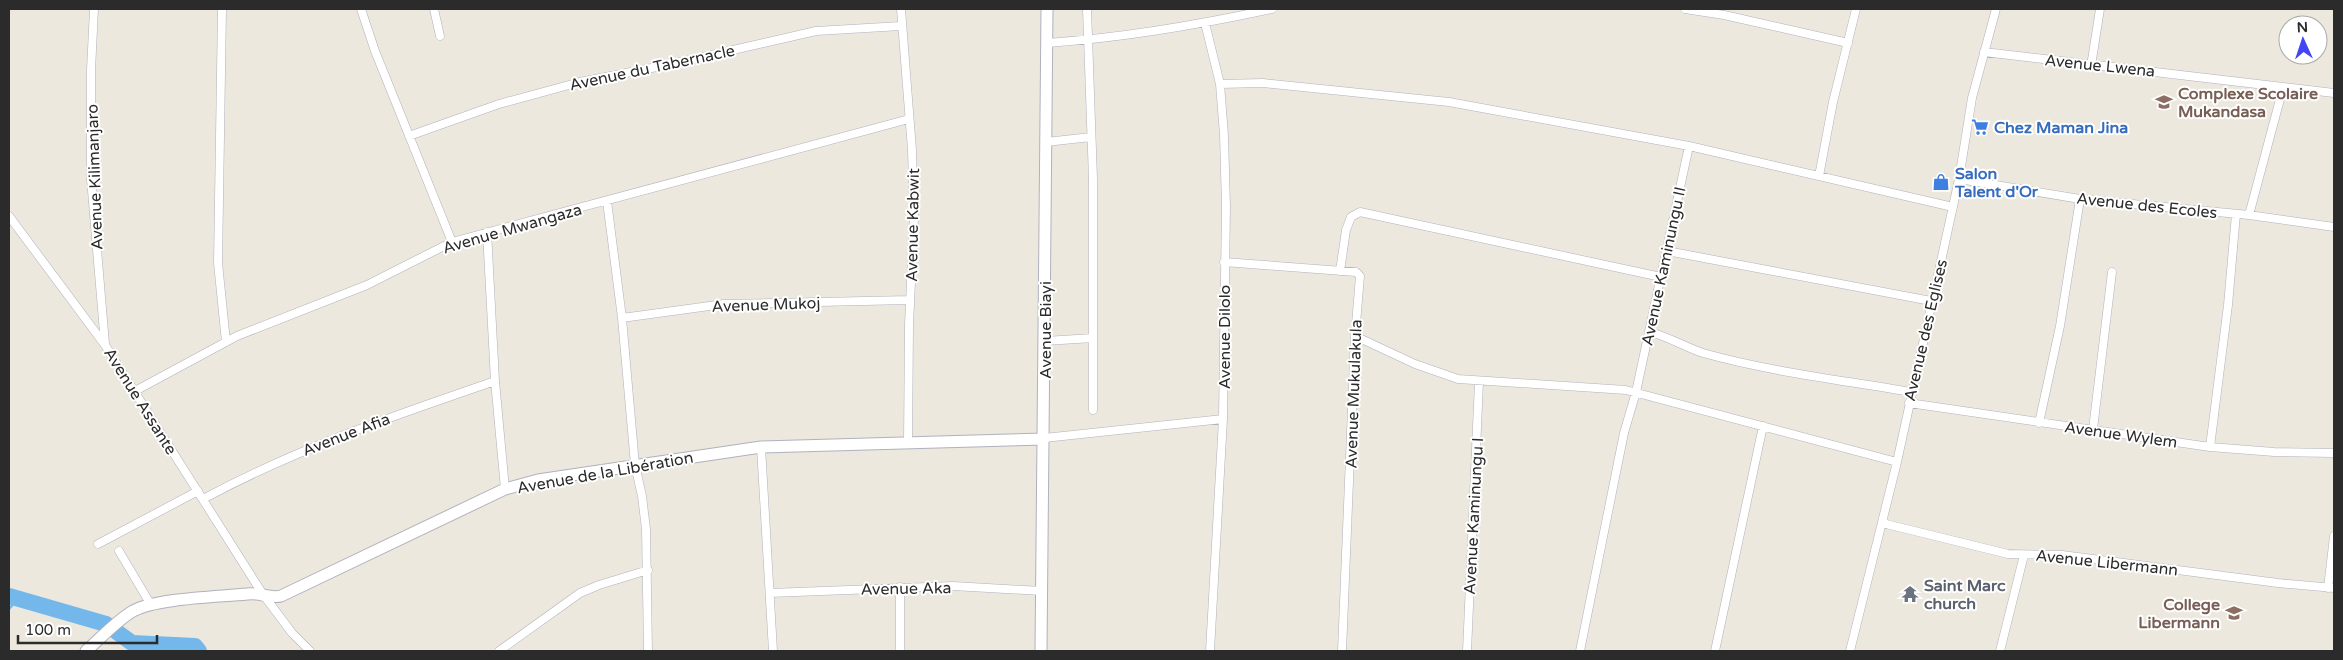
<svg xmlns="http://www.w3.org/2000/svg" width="2343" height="660" font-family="'Varela Round',sans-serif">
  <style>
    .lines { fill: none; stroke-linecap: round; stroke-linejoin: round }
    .stream { stroke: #73b7eb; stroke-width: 2.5 }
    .river { stroke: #73b7eb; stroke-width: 16 }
    .street-casing { stroke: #b1b1be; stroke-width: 9 }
    .secondary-casing { stroke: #b1b1be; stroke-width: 13 }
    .street { stroke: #fff; stroke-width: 8 }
    .secondary { stroke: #fff; stroke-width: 11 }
    .labels { text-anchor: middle; stroke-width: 4; stroke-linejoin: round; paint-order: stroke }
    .street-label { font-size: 16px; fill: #2b2b2b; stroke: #fff }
    .education-label { font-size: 16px; font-weight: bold; fill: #785e54; stroke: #fff; text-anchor: start }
    .shop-label { font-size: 16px; font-weight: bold; fill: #366cbe; stroke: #fff; text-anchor: start }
    .worship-label { font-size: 16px; font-weight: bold; fill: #5b616d; stroke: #fff; text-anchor: start }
  </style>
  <rect width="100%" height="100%" fill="#ece8dd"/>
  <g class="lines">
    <path class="stream" d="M 9,609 L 17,600"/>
    <path class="river" d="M 9,596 L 106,624 L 132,643 L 195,646 L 199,651"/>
    <g class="street-casing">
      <path id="street" d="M 94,9 L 91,70 L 91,179 L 105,344
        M 222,9 L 218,263 L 226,342
        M 361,9 L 375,51 L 452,242
        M 434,9 L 440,36
        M 901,9 L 912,150 L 914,218 L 909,325 L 908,442
        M 1087,9 L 1093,179 L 1093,410
        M 1685,9 L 1724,15 L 1848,43
        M 1205,23 L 1220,84 L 1224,135 L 1226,207 L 1223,419 L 1210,651
        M 1047,43 C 1123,38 1198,25 1272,9
        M 1984,52 L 2334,93
        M 2091,66 L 2100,9
        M 1220,84 L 1263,83 L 1449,102 L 1689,146
        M 409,136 L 499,104 L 580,82 L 672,64 L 816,31 L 901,26
        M 1046,142 L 1091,137
        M 1819,176 L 1833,102 L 1856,9
        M 1959,179 L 2080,199 L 2249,215 L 2334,227
        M 607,201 L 622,318 L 635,465 L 642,496 L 646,529 L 648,651
        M 2249,215 L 2283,88
        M 9,216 L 105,345 L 262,593 L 292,633 L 310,651
        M 487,232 L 495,381 L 505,489
        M 1667,251 L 1931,301
        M 1224,262 L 1356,272 L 1360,276 L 1355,336 L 1342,651
        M 1340,271 L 1346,230 L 1351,217 L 1360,212 L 1661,277
        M 622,318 L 724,304 L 910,300
        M 1650,332 C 1669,337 1685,347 1703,353 C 1771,372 1842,380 1911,392
        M 1355,336 L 1415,364 L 1458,379 L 1626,390 L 1897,462
        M 1045,341 L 1093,338
        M 135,391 L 237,336 L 367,285 L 452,242 L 909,119
        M 1909,403 L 2210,447 L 2274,452 L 2334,453
        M 2039,423 L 2060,326 L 2080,199
        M 2093,429 L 2112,272
        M 1044,438 L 1223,419
        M 761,447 L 773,651
        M 2210,447 L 2228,305 L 2236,214
        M 203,499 C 298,448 393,416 495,381
        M 1882,523 L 2008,554 L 2062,555 L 2278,583 L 2334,588
        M 98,544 L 198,491
        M 119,551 L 151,605
        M 900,587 L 900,651
        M 2328,588 L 2334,536
        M 770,593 L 953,586 L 1042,591
        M 499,651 L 580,593 L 599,585 L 648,570
        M 1467,651 L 1479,382
        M 1580,651 L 1624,433 L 1636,392 L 1689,146 L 1953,207
        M 1715,651 L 1763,426
        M 1850,651 L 1897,462 L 1959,179 L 1972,98 L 1996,9
        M 2000,651 L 2024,555"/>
    </g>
    <g class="secondary-casing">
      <path id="secondary" d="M 86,651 C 101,638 116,621 133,611 C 157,598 218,597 247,594 C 259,592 270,599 281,596 L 505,489 L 538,480 L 761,447 L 1044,439
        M 1041,651 L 1047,9"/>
    </g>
    <use href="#street" class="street"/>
    <use href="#secondary" class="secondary"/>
  </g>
  <defs>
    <g id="school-bare" transform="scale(1.35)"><path d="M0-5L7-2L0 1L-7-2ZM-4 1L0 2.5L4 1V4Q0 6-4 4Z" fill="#8d6e63" stroke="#fff" stroke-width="2.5" paint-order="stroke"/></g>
    <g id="supermarket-bare" transform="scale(1.35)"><path d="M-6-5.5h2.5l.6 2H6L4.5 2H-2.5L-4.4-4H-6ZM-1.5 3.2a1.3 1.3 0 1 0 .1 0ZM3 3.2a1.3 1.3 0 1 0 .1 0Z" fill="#3f7fe0" stroke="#fff" stroke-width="2.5" paint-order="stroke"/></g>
    <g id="shop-bare" transform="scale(1.35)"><path d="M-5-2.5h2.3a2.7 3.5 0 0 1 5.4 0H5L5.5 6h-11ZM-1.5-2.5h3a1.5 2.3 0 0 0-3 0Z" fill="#3f7fe0" stroke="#fff" stroke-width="2.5" paint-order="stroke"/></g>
    <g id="temple-bare" transform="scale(1.35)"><path d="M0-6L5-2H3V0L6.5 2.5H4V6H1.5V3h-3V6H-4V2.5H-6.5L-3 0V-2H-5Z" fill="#6b7280" stroke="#fff" stroke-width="2.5" paint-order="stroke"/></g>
  </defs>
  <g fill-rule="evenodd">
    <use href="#school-bare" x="2164" y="102"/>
    <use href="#supermarket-bare" x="1980" y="127"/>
    <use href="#shop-bare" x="1941" y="182"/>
    <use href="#temple-bare" x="1910" y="594"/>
    <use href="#school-bare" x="2234" y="613"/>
  </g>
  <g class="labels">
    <g class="street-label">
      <text transform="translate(2100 65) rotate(6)" y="6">Avenue Lwena</text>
      <text transform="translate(652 67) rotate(-12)" y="6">Avenue du Tabernacle</text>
      <text transform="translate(94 177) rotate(-92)" y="6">Avenue Kilimanjaro</text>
      <text transform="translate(2147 205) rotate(6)" y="6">Avenue des Ecoles</text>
      <text transform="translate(912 225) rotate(-89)" y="6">Avenue Kabwit</text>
      <text transform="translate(512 228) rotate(-16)" y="6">Avenue Mwangaza</text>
      <text transform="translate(1663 266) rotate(-78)" y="6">Avenue Kaminungu II</text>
      <text transform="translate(766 304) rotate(-2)" y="6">Avenue Mukoj</text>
      <text transform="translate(1045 330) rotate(-90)" y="6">Avenue Biayi</text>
      <text transform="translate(1925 330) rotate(-77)" y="6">Avenue des Eglises</text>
      <text transform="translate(1224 337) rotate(-90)" y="6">Avenue Dilolo</text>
      <text transform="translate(1353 394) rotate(-88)" y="6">Avenue Mukulakula</text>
      <text transform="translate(141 401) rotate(58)" y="6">Avenue Assante</text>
      <text transform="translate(346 434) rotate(-21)" y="6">Avenue Afia</text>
      <text transform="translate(2121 434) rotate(8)" y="6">Avenue Wylem</text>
      <text transform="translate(605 472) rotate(-10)" y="6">Avenue de la Libération</text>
      <text transform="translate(1473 516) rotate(-87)" y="6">Avenue Kaminungu I</text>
      <text transform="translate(2107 562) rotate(6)" y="6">Avenue Libermann</text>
      <text transform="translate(906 588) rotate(-1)" y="6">Avenue Aka</text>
    </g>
    <g class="education-label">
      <text x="2178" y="99">Complexe Scolaire<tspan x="2178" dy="18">Mukandasa</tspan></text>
      <text x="2220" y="610" text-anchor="end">College<tspan x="2220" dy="18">Libermann</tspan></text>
    </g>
    <g class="shop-label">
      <text x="1994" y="133">Chez Maman Jina</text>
      <text x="1955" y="179">Salon<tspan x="1955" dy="18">Talent d'Or</tspan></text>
    </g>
    <g class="worship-label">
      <text x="1924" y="591">Saint Marc<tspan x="1924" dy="18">church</tspan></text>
    </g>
  </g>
  <rect width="2343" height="660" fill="none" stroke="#2b2b2b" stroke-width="20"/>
  <g transform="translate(2303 40) rotate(357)"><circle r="24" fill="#ffffff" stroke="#aaaaaa"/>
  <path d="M0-4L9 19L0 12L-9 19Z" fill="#4245f4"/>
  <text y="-8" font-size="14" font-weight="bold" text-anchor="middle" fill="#2b2b2b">N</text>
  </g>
  <path d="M18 635v8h139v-8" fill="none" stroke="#2b2b2b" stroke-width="2.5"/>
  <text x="25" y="635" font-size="15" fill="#2b2b2b" stroke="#ffffff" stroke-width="4" paint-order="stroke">100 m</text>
</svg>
